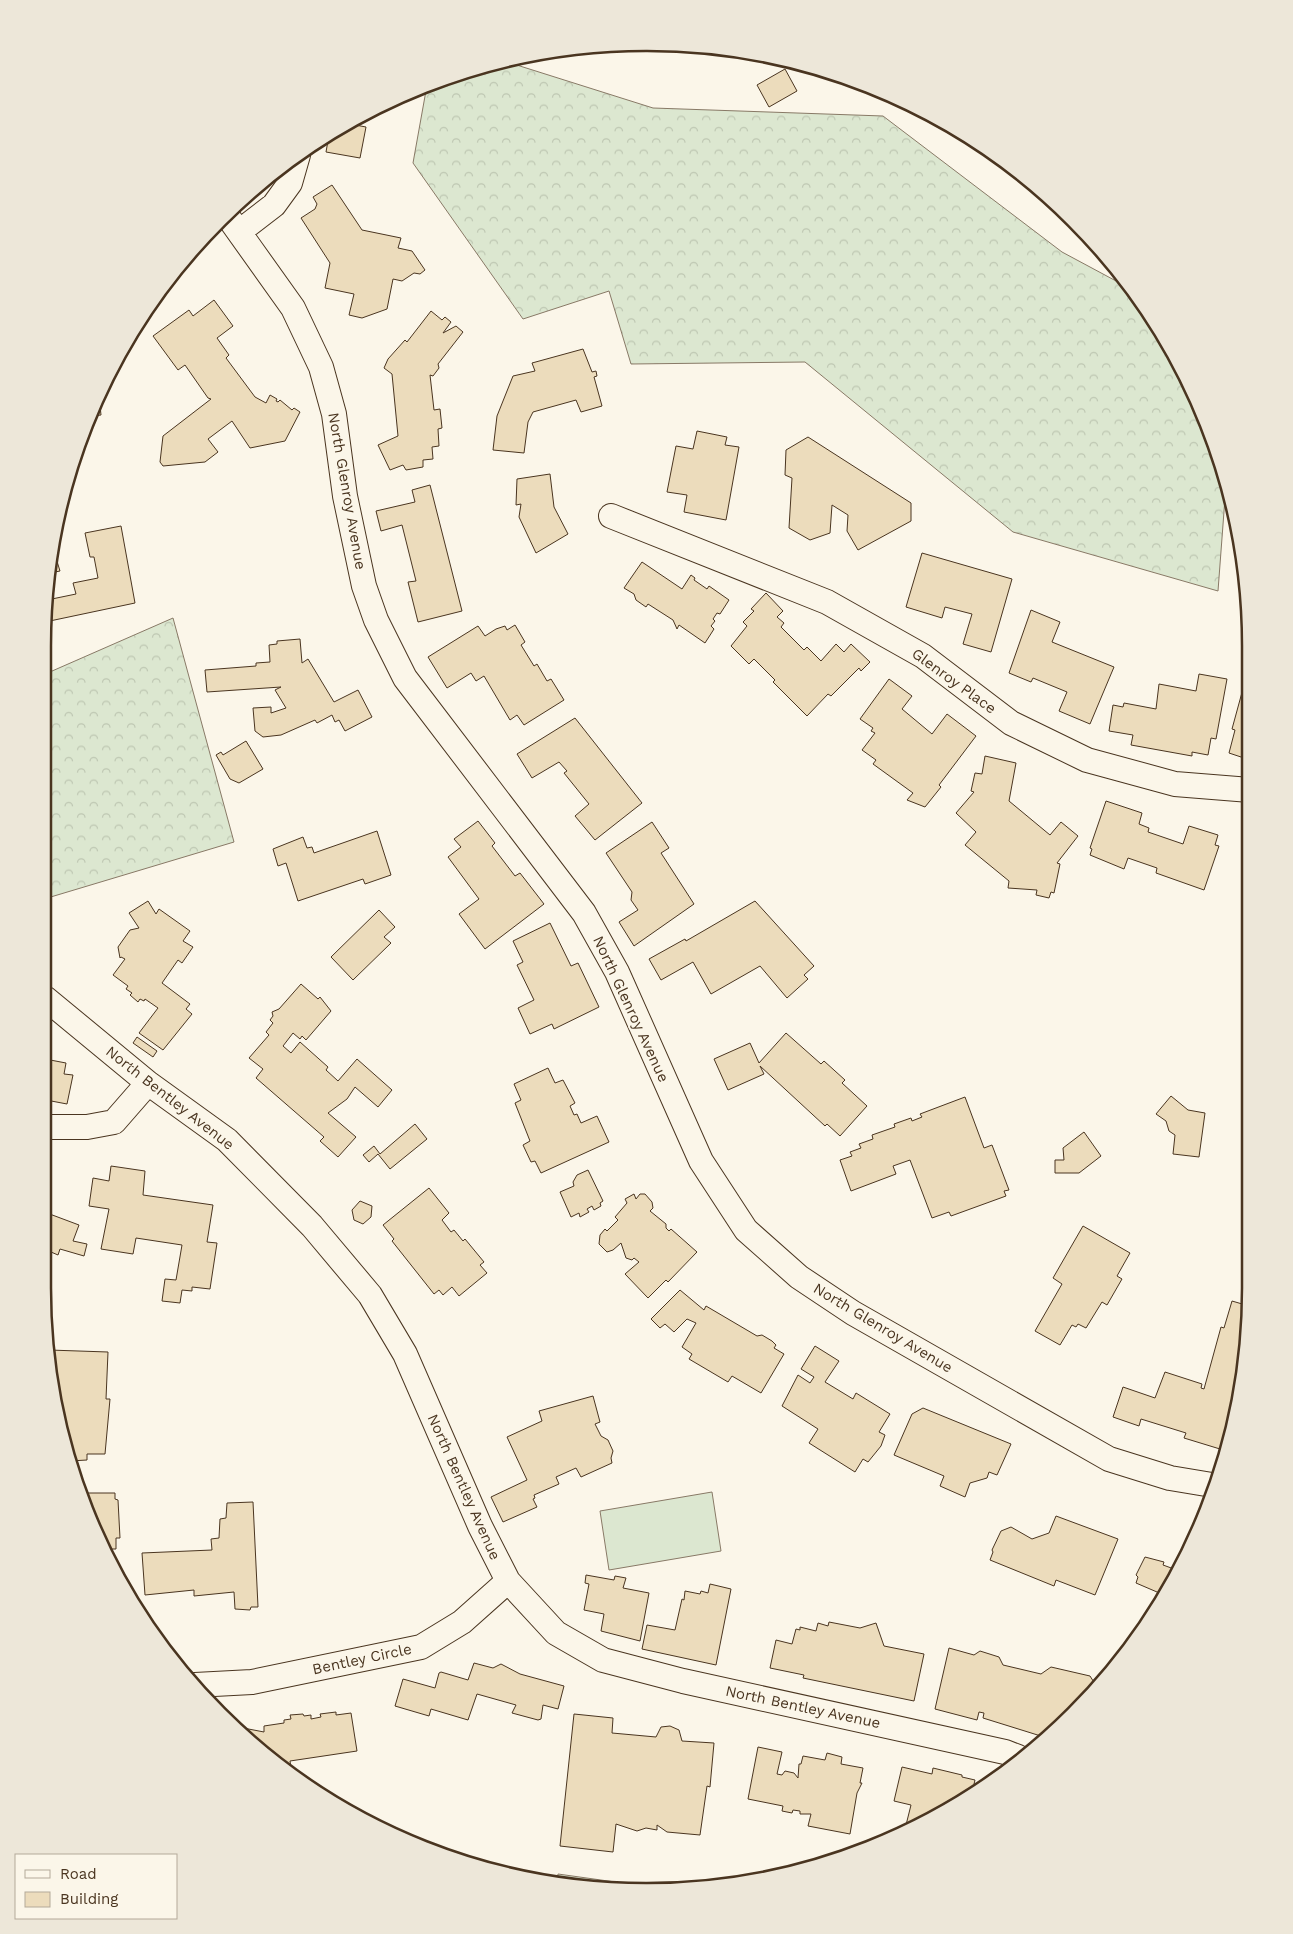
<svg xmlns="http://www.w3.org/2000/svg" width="1293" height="1934" font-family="'Work Sans',sans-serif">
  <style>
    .forest { fill: url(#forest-crowns); stroke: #887966 }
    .pitch { fill: #dce7d0; stroke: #887966 }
    .building { fill: #ecdcbc; stroke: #4a3520 }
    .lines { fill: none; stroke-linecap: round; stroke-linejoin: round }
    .minor-casing { stroke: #4a3520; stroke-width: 26 }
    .minor { stroke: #fbf6e9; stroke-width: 24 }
    .labels { text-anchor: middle; stroke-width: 4; stroke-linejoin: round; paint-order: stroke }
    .street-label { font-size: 15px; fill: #4a3520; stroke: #fbf6e9 }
    .rim { fill: none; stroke: #4a3520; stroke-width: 2.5 }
  </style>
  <defs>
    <pattern id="forest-crowns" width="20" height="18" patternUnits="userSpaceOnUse" patternTransform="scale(1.25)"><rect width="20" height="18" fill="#dce7d0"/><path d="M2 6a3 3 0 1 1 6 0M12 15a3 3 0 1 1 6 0" fill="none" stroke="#bec7b2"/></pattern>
  </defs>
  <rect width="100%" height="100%" fill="#fbf6e9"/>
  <path class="forest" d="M 504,61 L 653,108 L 883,116 L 1062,252 L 1131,289 L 1149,311 L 1204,415 L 1226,485 L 1218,591 L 1013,532 L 805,362 L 631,364 L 609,291 L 523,319 L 413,163 L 427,85 Z
    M 173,618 L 234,842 L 44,899 L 43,675 Z"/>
  <path class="pitch" d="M 712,1492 L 721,1551 L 609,1570 L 600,1511 Z
    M 558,1874 L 651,1887 L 607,1890 L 557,1882 Z"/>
  <path class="building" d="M 785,69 L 797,91 L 769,107 L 757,85 Z
    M 350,124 L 366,127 L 360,158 L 326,152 L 329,135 Z
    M 332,185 L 362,230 L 401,238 L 398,248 L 412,251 L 425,270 L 420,274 L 414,273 L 402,281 L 393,279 L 387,309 L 362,318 L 349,315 L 354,294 L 325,288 L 330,263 L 301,218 L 315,209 L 317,204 L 313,197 Z
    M 214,300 L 233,326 L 217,338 L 229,355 L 226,358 L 255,397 L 266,403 L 270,395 L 277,399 L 276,401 L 278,402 L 280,400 L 292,410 L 294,408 L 300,412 L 285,441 L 250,448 L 232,421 L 208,439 L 218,452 L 205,462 L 163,466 L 160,462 L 163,436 L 211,399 L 208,398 L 185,365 L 178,370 L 153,336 L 189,310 L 193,316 Z
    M 431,311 L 442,320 L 445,317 L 451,322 L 443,333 L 456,326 L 463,332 L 438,364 L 439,368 L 433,376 L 430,375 L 434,410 L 440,409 L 442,428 L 438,429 L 439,446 L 432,447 L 433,459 L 423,460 L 423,467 L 406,470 L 403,465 L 390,470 L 378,445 L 398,436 L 392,374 L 384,368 L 388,359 L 405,340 L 407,342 Z
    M 583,349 L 592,372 L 596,371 L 597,376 L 594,377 L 602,406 L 581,412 L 576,400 L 533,412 L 528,422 L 524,453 L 493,450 L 497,416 L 513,376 L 535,371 L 532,363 Z
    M 99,396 L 101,415 L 92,416 Z
    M 697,431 L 727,437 L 725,445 L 739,447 L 726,520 L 684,512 L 687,495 L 667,492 L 676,446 L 693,449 Z
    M 808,437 L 911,503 L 911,521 L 858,550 L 847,531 L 848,515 L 832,505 L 830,533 L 810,540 L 789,528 L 792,478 L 785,475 L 786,450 Z
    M 550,474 L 554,507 L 568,534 L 536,553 L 519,517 L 521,504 L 516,505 L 517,479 Z
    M 430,485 L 462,611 L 418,622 L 408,582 L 416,581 L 402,525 L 381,531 L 376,511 L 415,502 L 412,490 Z
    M 121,526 L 135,603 L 45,622 L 47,600 L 76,594 L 73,583 L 98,578 L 94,557 L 90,557 L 85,533 Z
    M 52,545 L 60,571 L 50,573 Z
    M 922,553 L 1012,579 L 991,652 L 963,644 L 972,614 L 945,607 L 942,618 L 906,607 Z
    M 642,562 L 682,589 L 691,575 L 695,578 L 694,580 L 707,589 L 709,586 L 729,600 L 720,614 L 717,613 L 713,619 L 715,621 L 711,626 L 714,629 L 705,643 L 679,625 L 677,629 L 673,620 L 648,604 L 646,607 L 636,600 L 634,594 L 624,588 Z
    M 766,593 L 783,611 L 777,617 L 784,623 L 781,627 L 804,650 L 807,647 L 821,661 L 836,644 L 844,652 L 851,644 L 870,662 L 861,671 L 859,668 L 831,696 L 828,694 L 807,716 L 773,682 L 775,680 L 754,659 L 749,664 L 731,646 L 747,626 L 743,622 L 754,611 L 751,609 Z
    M 1031,610 L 1060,622 L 1052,642 L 1114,667 L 1090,724 L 1059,711 L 1067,692 L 1033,678 L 1031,682 L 1009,673 Z
    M 515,625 L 525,642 L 521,645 L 534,666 L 537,664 L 547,681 L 551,679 L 564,700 L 524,725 L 517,715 L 510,720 L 484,676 L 476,681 L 471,673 L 447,688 L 428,657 L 478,626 L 485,636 L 496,629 L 505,626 L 507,630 Z
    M 43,639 L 48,662 L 43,663 L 42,646 Z
    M 300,639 L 302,663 L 308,659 L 334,702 L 358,690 L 372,717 L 345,731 L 339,720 L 335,722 L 332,715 L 317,723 L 315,720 L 281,735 L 263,737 L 255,731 L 253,708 L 271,707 L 271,713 L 286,708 L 275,690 L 281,687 L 207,692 L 205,670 L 256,666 L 256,663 L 270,662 L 269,645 L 277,644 L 277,641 Z
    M 1199,674 L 1227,679 L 1216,739 L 1211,738 L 1208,755 L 1192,752 L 1192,756 L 1131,745 L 1133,735 L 1109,731 L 1113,705 L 1123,707 L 1124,703 L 1156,709 L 1159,684 L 1196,691 Z
    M 1247,674 L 1250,675 L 1250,760 L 1229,753 L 1235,730 L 1232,729 Z
    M 889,679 L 912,696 L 902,709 L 932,734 L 947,714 L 976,736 L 939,785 L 941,787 L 925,807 L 907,800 L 913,793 L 873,764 L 876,760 L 862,750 L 875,733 L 871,731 L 873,728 L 860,719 Z
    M 575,718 L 642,803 L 595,840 L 575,816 L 589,804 L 564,773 L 567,771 L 559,762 L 532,778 L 517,754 Z
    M 246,741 L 263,769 L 239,783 L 230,779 L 216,755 L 221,752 L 223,755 Z
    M 985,756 L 1016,763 L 1009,801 L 1050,835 L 1061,822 L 1078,836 L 1057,863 L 1060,864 L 1054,893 L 1051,892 L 1049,898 L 1036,895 L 1037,890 L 1008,888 L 1009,881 L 965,845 L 976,832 L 956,813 L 974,792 L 971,791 L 975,773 L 982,774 Z
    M 1106,801 L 1142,813 L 1139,824 L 1149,828 L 1148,832 L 1183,844 L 1189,826 L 1218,835 L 1215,845 L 1219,846 L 1204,890 L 1156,873 L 1157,868 L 1128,858 L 1124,869 L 1090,855 L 1092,849 L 1090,848 Z
    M 478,821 L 495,843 L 492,846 L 515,876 L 520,873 L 544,904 L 485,949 L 459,914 L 479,899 L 448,857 L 461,847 L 454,839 Z
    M 652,822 L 669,848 L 661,853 L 694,904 L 634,946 L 619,922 L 638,910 L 631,900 L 632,892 L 606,853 Z
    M 377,831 L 391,875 L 365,884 L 363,879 L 298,901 L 286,863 L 278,866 L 273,849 L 303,837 L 307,848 L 312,847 L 314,853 Z
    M 1244,837 L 1250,837 L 1250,894 L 1245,894 Z
    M 148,901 L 156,914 L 159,909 L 190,931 L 183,941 L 193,947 L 182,963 L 178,960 L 162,983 L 190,1004 L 186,1009 L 192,1014 L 163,1050 L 139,1033 L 158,1008 L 145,999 L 144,1001 L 140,999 L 138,1002 L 130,995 L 132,993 L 126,989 L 128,986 L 113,975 L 125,959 L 121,957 L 120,958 L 118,947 L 130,930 L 139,928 L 129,913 Z
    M 755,901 L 814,966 L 804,975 L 808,979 L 787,998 L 760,966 L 711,994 L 693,962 L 661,980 L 649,959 L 685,939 L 686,941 Z
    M 379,910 L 395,927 L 384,937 L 391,943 L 353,980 L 331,957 Z
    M 550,923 L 571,966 L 578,963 L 599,1007 L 554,1029 L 552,1024 L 530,1034 L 518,1008 L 534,1000 L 517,965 L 523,962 L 513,941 Z
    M 301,984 L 318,999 L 320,997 L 331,1011 L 306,1040 L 302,1036 L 300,1039 L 293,1033 L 283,1046 L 291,1053 L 300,1042 L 328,1067 L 326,1070 L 338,1081 L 357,1059 L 392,1090 L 378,1107 L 355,1087 L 347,1099 L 328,1113 L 356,1137 L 338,1157 L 320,1141 L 324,1137 L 256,1078 L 263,1069 L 249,1058 L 269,1035 L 266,1032 L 273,1023 L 270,1020 L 273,1016 L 272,1012 L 279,1009 Z
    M 786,1033 L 821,1064 L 824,1061 L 845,1080 L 842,1083 L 867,1106 L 840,1136 L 827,1124 L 825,1126 L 760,1066 L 764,1074 L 728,1090 L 714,1059 L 750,1043 L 759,1063 Z
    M 137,1037 L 157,1051 L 153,1057 L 133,1043 Z
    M 45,1059 L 66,1063 L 64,1074 L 73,1075 L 67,1104 L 46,1100 L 49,1084 L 46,1084 Z
    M 548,1068 L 555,1083 L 563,1080 L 575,1103 L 570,1106 L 574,1115 L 577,1114 L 581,1123 L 597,1116 L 609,1142 L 541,1173 L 535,1161 L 531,1162 L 523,1145 L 530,1141 L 515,1103 L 521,1100 L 514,1084 Z
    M 1171,1096 L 1188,1110 L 1205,1113 L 1199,1157 L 1173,1154 L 1175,1135 L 1169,1131 L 1166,1121 L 1156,1114 Z
    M 965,1097 L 984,1148 L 992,1145 L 1009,1190 L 1004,1191 L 1006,1196 L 951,1216 L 949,1212 L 932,1218 L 910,1160 L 893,1166 L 896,1174 L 851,1191 L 840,1160 L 852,1156 L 850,1152 L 861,1148 L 859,1144 L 873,1139 L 872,1135 L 895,1127 L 894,1124 L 911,1118 L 912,1121 L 922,1117 L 920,1114 Z
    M 415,1124 L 427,1139 L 390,1169 L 378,1154 L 369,1162 L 363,1155 L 374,1146 L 380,1154 Z
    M 1084,1132 L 1101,1156 L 1079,1173 L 1055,1173 L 1055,1160 L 1064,1160 L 1063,1148 Z
    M 111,1166 L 145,1171 L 143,1195 L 213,1205 L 207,1242 L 217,1243 L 210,1289 L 192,1287 L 192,1291 L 182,1290 L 180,1303 L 162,1301 L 165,1279 L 176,1280 L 182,1245 L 136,1238 L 133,1254 L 101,1249 L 109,1209 L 89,1206 L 93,1178 L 109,1181 Z
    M 588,1170 L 603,1201 L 600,1203 L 601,1206 L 594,1210 L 592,1206 L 587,1209 L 589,1212 L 580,1217 L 579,1213 L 571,1217 L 560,1192 L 574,1186 L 573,1182 L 577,1175 Z
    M 429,1188 L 449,1213 L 442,1220 L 451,1232 L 454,1230 L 463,1241 L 465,1239 L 484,1262 L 480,1265 L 487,1273 L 459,1296 L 452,1287 L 443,1295 L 439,1290 L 434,1294 L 392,1241 L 394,1239 L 383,1225 Z
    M 634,1194 L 636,1199 L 640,1194 L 645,1194 L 652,1202 L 653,1208 L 650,1211 L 666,1224 L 666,1228 L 669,1231 L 671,1229 L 697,1252 L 668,1282 L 666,1280 L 648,1298 L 625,1274 L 639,1262 L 634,1258 L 632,1260 L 626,1258 L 621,1243 L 613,1250 L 607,1252 L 599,1244 L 600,1235 L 605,1229 L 607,1231 L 618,1220 L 615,1217 L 627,1203 L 625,1199 Z
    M 360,1201 L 372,1206 L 371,1217 L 363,1224 L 354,1220 L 352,1210 Z
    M 47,1213 L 79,1225 L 73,1241 L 87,1244 L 84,1256 L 60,1249 L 58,1255 L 51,1252 L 47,1264 Z
    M 1083,1226 L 1130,1253 L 1117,1276 L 1122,1279 L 1107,1305 L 1102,1302 L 1086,1328 L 1078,1324 L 1076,1327 L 1072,1325 L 1060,1345 L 1035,1331 L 1062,1284 L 1053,1278 Z
    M 680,1290 L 704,1310 L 706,1306 L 757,1336 L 762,1335 L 772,1341 L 776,1345 L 774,1348 L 784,1354 L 761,1393 L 732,1376 L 728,1382 L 689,1359 L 692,1354 L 682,1347 L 696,1323 L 687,1319 L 674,1332 L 665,1324 L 660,1328 L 651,1319 Z
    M 1232,1301 L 1249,1306 L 1241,1385 L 1220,1449 L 1184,1438 L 1186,1433 L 1141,1419 L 1139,1426 L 1113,1417 L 1123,1387 L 1155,1398 L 1165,1372 L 1202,1384 L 1201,1388 L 1204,1389 L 1221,1327 L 1224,1328 Z
    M 815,1346 L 839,1361 L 825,1382 L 853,1399 L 856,1393 L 890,1414 L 879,1432 L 885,1435 L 881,1446 L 868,1462 L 863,1459 L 855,1472 L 809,1443 L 818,1429 L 782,1406 L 798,1375 L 810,1383 L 814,1377 L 801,1369 Z
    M 49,1350 L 108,1352 L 106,1399 L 110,1399 L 105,1454 L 87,1454 L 87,1460 L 70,1461 L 48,1368 Z
    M 593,1396 L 600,1422 L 595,1424 L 601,1436 L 608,1440 L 613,1451 L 611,1458 L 612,1463 L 581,1477 L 576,1468 L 556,1477 L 559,1484 L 534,1495 L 535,1498 L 533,1499 L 537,1507 L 503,1522 L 491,1497 L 527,1480 L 507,1437 L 542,1421 L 539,1411 Z
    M 923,1408 L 1011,1444 L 997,1475 L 989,1472 L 987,1478 L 970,1483 L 965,1497 L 940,1486 L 944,1476 L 894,1455 L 912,1414 Z
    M 80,1493 L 115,1493 L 115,1499 L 118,1500 L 120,1538 L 116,1538 L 116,1549 L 108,1549 Z
    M 253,1502 L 258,1607 L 251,1607 L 250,1610 L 235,1609 L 234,1592 L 194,1596 L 194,1590 L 145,1595 L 142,1553 L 212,1550 L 211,1539 L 219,1538 L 220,1519 L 226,1518 L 227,1503 Z
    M 1056,1516 L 1118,1539 L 1095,1595 L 1056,1580 L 1054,1586 L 990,1560 L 993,1552 L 992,1550 L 1001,1531 L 1011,1527 L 1032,1539 L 1049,1533 Z
    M 1145,1557 L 1164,1562 L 1163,1565 L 1174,1569 L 1171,1576 L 1173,1579 L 1164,1595 L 1136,1583 L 1138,1577 L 1136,1575 Z
    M 586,1575 L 614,1580 L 615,1576 L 626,1578 L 623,1588 L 649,1593 L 640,1641 L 601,1631 L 604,1614 L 584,1610 L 589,1584 L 585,1583 Z
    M 710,1584 L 731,1589 L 716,1665 L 642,1649 L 647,1625 L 675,1630 L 682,1599 L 684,1600 L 685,1591 L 700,1594 L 701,1591 L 708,1593 Z
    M 829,1622 L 860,1628 L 876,1623 L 884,1646 L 924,1654 L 914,1701 L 803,1678 L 804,1675 L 770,1668 L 776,1640 L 792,1644 L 796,1629 L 800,1630 L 800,1627 L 816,1631 L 818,1623 L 828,1626 Z
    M 949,1648 L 974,1655 L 980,1651 L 999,1657 L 1003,1665 L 1041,1674 L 1051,1667 L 1090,1676 L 1097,1687 L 1074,1714 L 1044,1737 L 983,1718 L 984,1713 L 979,1712 L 977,1720 L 935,1709 Z
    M 474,1663 L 493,1668 L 501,1664 L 520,1674 L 564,1686 L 558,1709 L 543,1705 L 541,1719 L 538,1720 L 512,1713 L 516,1705 L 477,1694 L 468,1720 L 431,1709 L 429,1716 L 395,1706 L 403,1679 L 435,1688 L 439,1673 L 441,1672 L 468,1680 Z
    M 336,1712 L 336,1715 L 351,1713 L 357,1751 L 290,1761 L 292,1774 L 279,1767 L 233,1726 L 264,1732 L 264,1726 L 284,1723 L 284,1720 L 291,1719 L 290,1715 L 303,1714 L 304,1716 L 311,1715 L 311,1719 L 321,1717 L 320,1714 Z
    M 574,1714 L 613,1718 L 612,1733 L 656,1737 L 661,1727 L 670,1726 L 679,1730 L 682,1741 L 714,1743 L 710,1787 L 707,1786 L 700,1835 L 667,1832 L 657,1825 L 657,1830 L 646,1828 L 637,1831 L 616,1824 L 613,1852 L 560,1846 Z
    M 758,1747 L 782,1752 L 777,1774 L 782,1775 L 785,1771 L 794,1773 L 798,1778 L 799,1764 L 801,1764 L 803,1756 L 825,1760 L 827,1753 L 842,1757 L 841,1764 L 863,1768 L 860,1783 L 862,1783 L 857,1793 L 850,1834 L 808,1826 L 811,1814 L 800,1814 L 800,1811 L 793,1810 L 792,1813 L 782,1811 L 783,1806 L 748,1799 Z
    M 902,1767 L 932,1774 L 933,1768 L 962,1775 L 962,1777 L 975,1780 L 974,1784 L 981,1786 L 948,1811 L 905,1829 L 911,1805 L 894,1801 Z"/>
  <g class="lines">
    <g class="minor-casing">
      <path id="minor" d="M 226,214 L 293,308 L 321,367 L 334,414 L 345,496 L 364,586 L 376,620 L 405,678 L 584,913 L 617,972 L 701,1161 L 746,1230 L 799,1277 L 853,1313 L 1109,1459 L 1170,1478 L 1212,1485
        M 239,232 L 274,205 L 290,183 L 298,155
        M 611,516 L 827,602 L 923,656 L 1011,723 L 1087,760 L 1175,784 L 1250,790
        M 45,998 L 148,1083 L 227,1140 L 312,1226 L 370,1295 L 405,1354 L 480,1526 L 508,1581 L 556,1633 L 603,1660 L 683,1681 L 1005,1752 L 1018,1757
        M 46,1127 L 87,1127 L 114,1122 L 148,1083
        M 195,1685 L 252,1682 L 421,1647 L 462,1622 L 508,1581"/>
    </g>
    <use href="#minor" class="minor"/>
  </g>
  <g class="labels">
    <g class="street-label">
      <text transform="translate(347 491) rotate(80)" y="5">North Glenroy Avenue</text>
      <text transform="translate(954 681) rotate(36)" y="5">Glenroy Place</text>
      <text transform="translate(631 1009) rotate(65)" y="5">North Glenroy Avenue</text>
      <text transform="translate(170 1098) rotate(38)" y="5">North Bentley Avenue</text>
      <text transform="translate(883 1328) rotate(31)" y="5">North Glenroy Avenue</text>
      <text transform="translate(464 1487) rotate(66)" y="5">North Bentley Avenue</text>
      <text transform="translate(362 1659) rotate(-12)" y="5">Bentley Circle</text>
      <text transform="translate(803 1707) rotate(12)" y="5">North Bentley Avenue</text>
    </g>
  </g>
  <path d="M0 0H1293V1934H0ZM646 51H647A595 595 0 0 1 1242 646V1288A595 595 0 0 1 647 1883H646A595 595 0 0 1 51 1288V646A595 595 0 0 1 646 51Z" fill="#ede7d9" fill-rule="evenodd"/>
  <path class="rim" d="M646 51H647A595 595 0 0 1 1242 646V1288A595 595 0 0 1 647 1883H646A595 595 0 0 1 51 1288V646A595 595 0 0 1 646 51Z"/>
  <rect x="15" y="1854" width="162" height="65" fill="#fbf6e9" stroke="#b4a999"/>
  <rect x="25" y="1870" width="25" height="8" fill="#fbf6e9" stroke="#b4a999"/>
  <text x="60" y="1879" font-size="15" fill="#4a3520">Road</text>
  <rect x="25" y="1892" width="25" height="15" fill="#ecdcbc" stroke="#b4a999"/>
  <text x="60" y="1904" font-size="15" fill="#4a3520">Building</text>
</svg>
